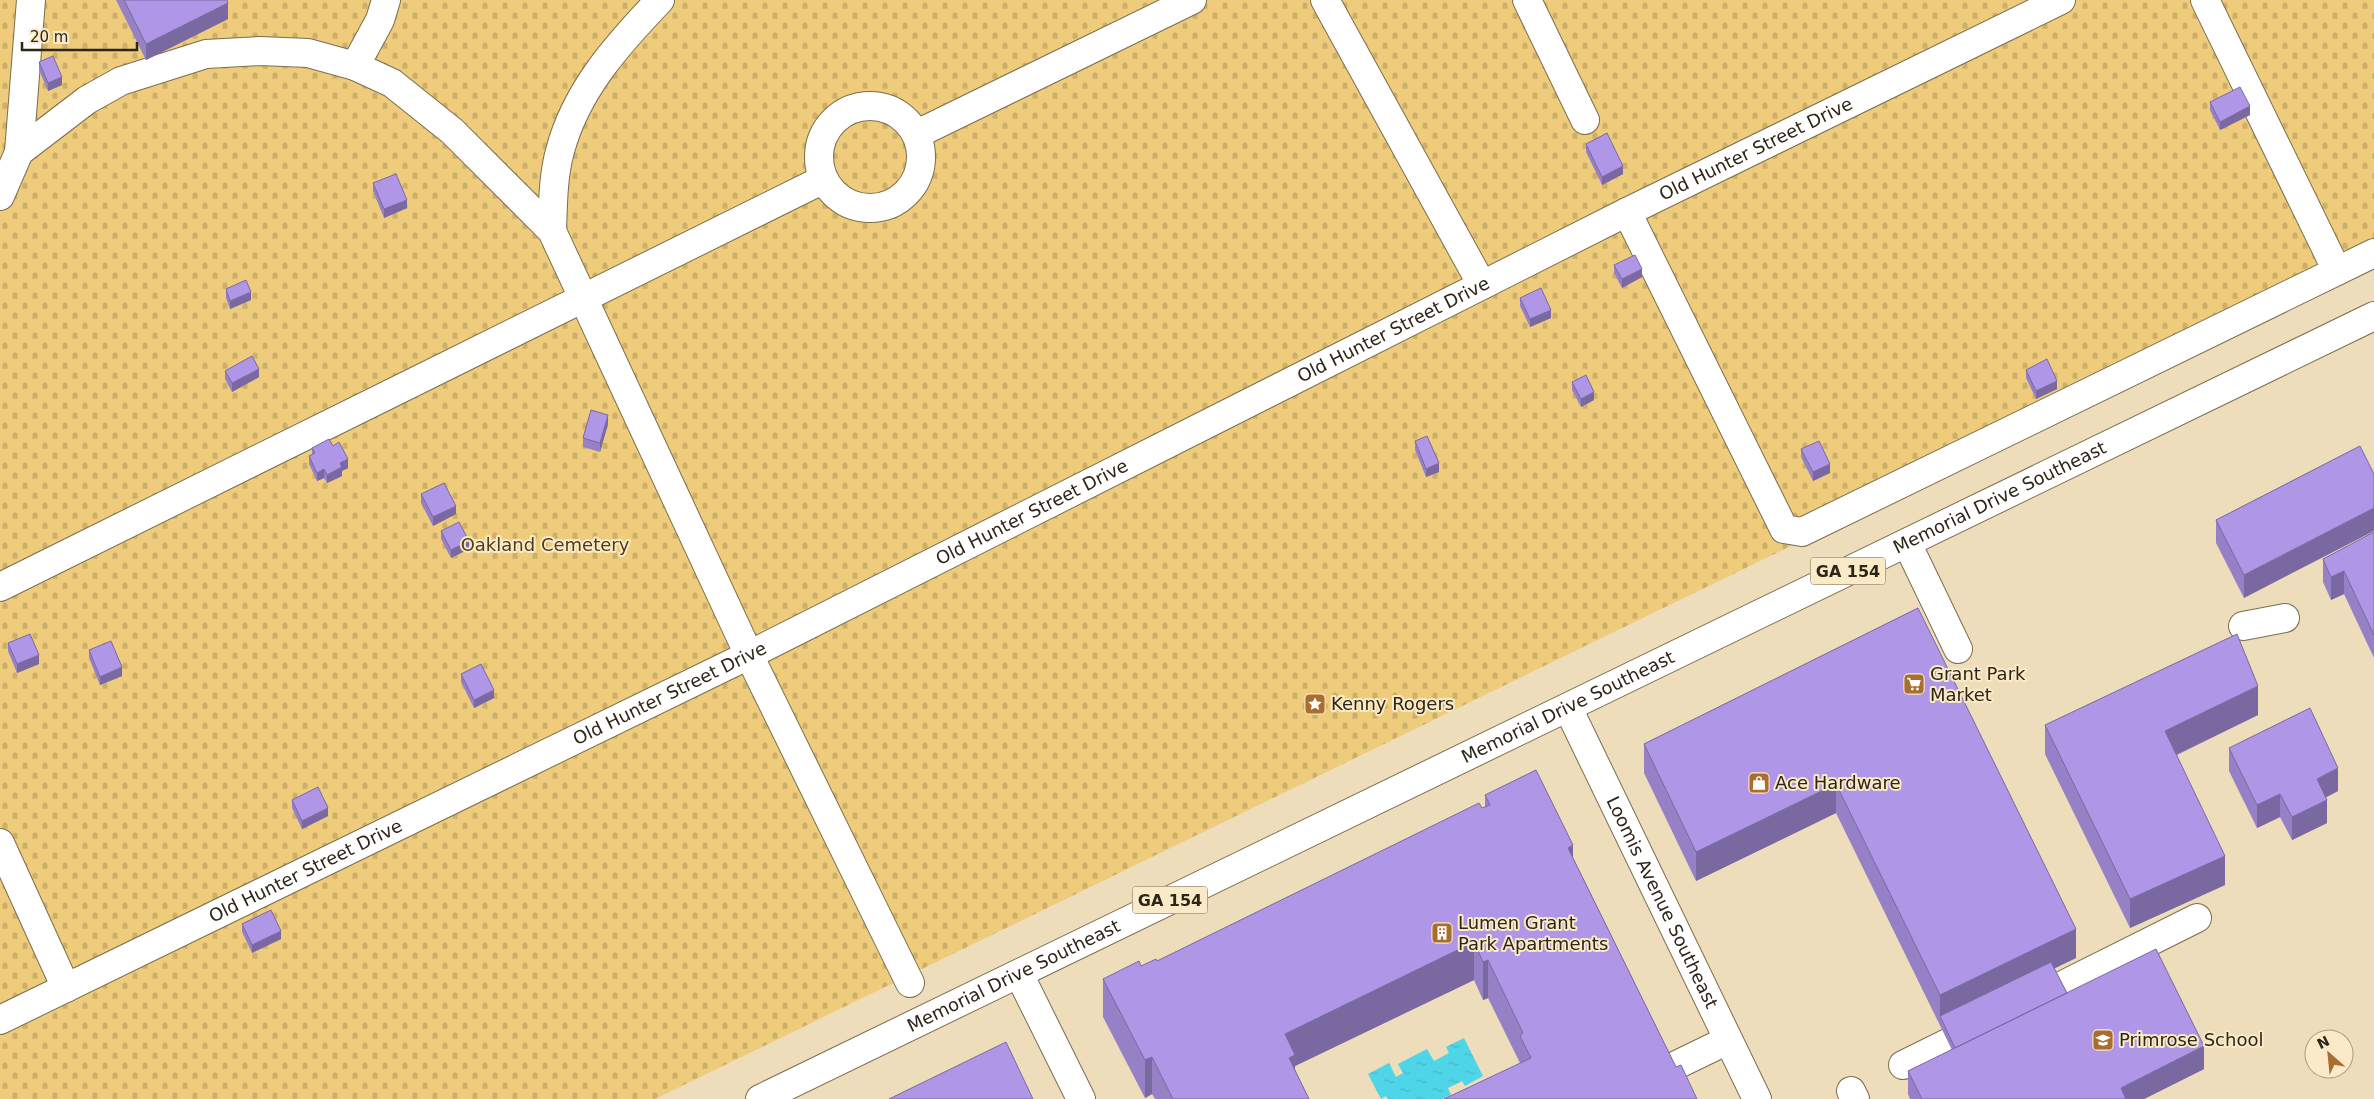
<svg xmlns="http://www.w3.org/2000/svg" width="2374" height="1099" font-family="'DejaVu Sans',sans-serif">
  <style>
    .cemetery { fill: url(#cemetery-stones) }
    .water { fill: url(#water-ripples) }
    .lines { fill: none; stroke-linecap: round; stroke-linejoin: round }
    .minor-casing { stroke: #7b6d4d; stroke-width: 30 }
    .major-casing { stroke: #7b6d4d; stroke-width: 30 }
    .minor { stroke: #fff; stroke-width: 28 }
    .major { stroke: #fff; stroke-width: 28 }
    .wall { fill: #9681c6 }
    .shaded-wall { fill: #7a69a1 }
    .building { fill: #af96e6; stroke: #7a69a1 }
    .labels { text-anchor: middle; stroke-width: 4; stroke-linejoin: round; paint-order: stroke }
    .shield { fill: #faeac7; stroke: #6a614c; stroke-width: 1 }
    .shield-label { font-size: 16px; font-weight: bold; fill: #2c2618 }
    .street-label { font-size: 18px; fill: #2c2618; stroke: #faeac7 }
    .park-label { font-size: 18px; fill: #4e3e18; stroke: #faeac7 }
    .poi-label { font-size: 18px; fill: #2c2618; stroke: #faeac7; text-anchor: start }
  </style>
  <defs>
    <pattern id="cemetery-stones" width="16" height="16" patternUnits="userSpaceOnUse" patternTransform="scale(1.25)"><rect width="16" height="16" fill="#efcc7c"/><path d="M2 7V4a2 2 0 0 1 4 0v3zM10 15v-3a2 2 0 0 1 4 0v3z" fill="#cdaf6a"/></pattern>
    <pattern id="water-ripples" width="26" height="14" patternUnits="userSpaceOnUse" patternTransform="scale(1.25)"><rect width="26" height="14" fill="#4fd5e8"/><path d="M2 4q2-2 4 0t4 0M15 11q2-2 4 0t4 0" fill="none" stroke="#45b7c6"/></pattern>
  </defs>
  <rect width="100%" height="100%" fill="#edddba"/>
  <path class="cemetery" d="M 0,0 L 2374,0 L 2374,262 L 655,1099 L 0,1099 Z"/>
  <path class="water" d="M 1464,1038 L 1483,1076 L 1465,1086 L 1462,1081 L 1448,1088 L 1451,1095 L 1442,1099 L 1388,1099 L 1386,1096 L 1381,1099 L 1368,1074 L 1389,1063 L 1396,1077 L 1403,1073 L 1398,1064 L 1427,1049 L 1434,1061 L 1449,1053 L 1446,1047 Z"/>
  <g class="lines">
    <g class="minor-casing">
      <g id="minor">
        <path d="M 1325,0 L 1482,285"/>
        <path d="M 1527,0 L 1585,120"/>
        <path d="M 2205,0 L 2337,271"/>
        <path d="M 355,66 L 380,20 L 386,0"/>
        <circle cx="870" cy="157" r="51"/>
        <path d="M 917,134 L 1192,0"/>
        <path d="M 19,152 L 31,0"/>
        <path d="M 0,196 L 19,152 L 87,100 L 121,81 L 206,54 L 260,51 L 308,53 L 355,66 L 392,83 L 452,131 L 552,231 L 749,655 L 910,983"/>
        <path d="M 1627,212 L 1784,529 L 1802,532 L 2374,253"/>
        <path d="M 552,231 C 553,204 553,176 560,151 C 576,90 618,44 660,0"/>
        <path d="M 1907,543 L 1958,649"/>
        <path d="M 0,587 C 274,449 550,317 824,179"/>
        <path d="M 2243,626 L 2285,618"/>
        <path id="s1" d="M 1568,708 L 1757,1099"/>
        <path d="M 0,843 L 66,988"/>
        <path d="M 1019,974 L 1081,1099"/>
        <path d="M 2029,1002 L 2197,918"/>
        <path id="s2" d="M 0,1020 L 749,655 L 1627,212 L 2061,0"/>
        <path d="M 1903,1065 L 1982,1026"/>
        <path d="M 1660,1073 L 1728,1040"/>
        <path d="M 1851,1091 L 1855,1099"/>
      </g>
    </g>
    <g class="major-casing">
      <g id="major">
        <path id="s3" d="M 760,1099 L 2374,316"/>
      </g>
    </g>
    <use href="#minor" class="minor"/>
    <use href="#major" class="major"/>
  </g>
  <path class="wall" d="M 116,0 L 227,0 L 228,19 L 146,60 Z
    M 39,62 L 62,85 L 48,91 L 39,70 Z
    M 2210,102 L 2250,115 L 2220,130 L 2210,110 Z
    M 1586,144 L 1623,174 L 1602,185 L 1586,152 Z
    M 373,183 L 407,208 L 384,218 L 373,191 Z
    M 1614,265 L 1642,277 L 1622,288 L 1614,273 Z
    M 226,289 L 251,300 L 230,309 L 226,298 Z
    M 1520,298 L 1551,318 L 1530,327 L 1520,306 Z
    M 2026,370 L 2057,389 L 2036,399 L 2026,378 Z
    M 225,371 L 259,377 L 232,392 L 225,379 Z
    M 1572,382 L 1594,400 L 1581,407 L 1572,390 Z
    M 608,424 L 600,452 L 583,447 L 583,438 Z
    M 1415,441 L 1439,472 L 1426,477 L 1415,450 Z
    M 333,446 L 348,468 L 342,471 L 342,476 L 327,483 L 324,478 L 317,481 L 309,464 L 309,456 L 312,454 L 312,448 Z
    M 2360,446 L 2244,598 L 2216,543 L 2216,520 Z
    M 1801,449 L 1830,473 L 1813,481 L 1801,457 Z
    M 421,494 L 456,514 L 433,526 L 421,503 Z
    M 441,531 L 469,549 L 451,558 L 441,539 Z
    M 2374,532 L 2374,658 L 2344,594 L 2331,600 L 2323,582 L 2323,559 Z
    M 1918,608 L 2076,958 L 2054,968 L 2067,993 L 2204,1069 L 2144,1099 L 1910,1099 L 1908,1094 L 1908,1071 L 1952,1050 L 1836,813 L 1696,881 L 1644,773 L 1644,744 Z
    M 8,643 L 39,664 L 17,673 L 8,651 Z
    M 89,650 L 122,676 L 100,685 L 89,658 Z
    M 461,674 L 494,698 L 474,708 L 461,682 Z
    M 2258,715 L 2177,755 L 2225,885 L 2130,928 L 2045,754 L 2045,725 Z
    M 2229,748 L 2338,791 L 2326,797 L 2327,823 L 2292,840 L 2280,817 L 2257,828 L 2229,771 Z
    M 1485,795 L 1573,858 L 1676,1067 L 1697,1099 L 1520,1063 L 1488,998 L 1483,1000 L 1474,980 L 1295,1066 L 1295,1071 L 1309,1099 L 1155,1099 L 1152,1094 L 1145,1098 L 1103,1017 L 1103,979 L 1157,961 L 1485,807 Z
    M 292,800 L 328,816 L 302,829 L 292,808 Z
    M 242,924 L 281,939 L 252,953 L 242,932 Z"/>
  <path class="shaded-wall" d="M 228,3 L 228,19 L 146,60 L 146,44 Z
    M 62,77 L 62,85 L 48,91 L 48,83 Z
    M 2250,106 L 2250,115 L 2220,130 L 2220,122 Z
    M 1623,166 L 1623,174 L 1602,185 L 1602,177 Z
    M 407,200 L 407,208 L 384,218 L 384,209 Z
    M 1642,269 L 1642,277 L 1622,288 L 1622,279 Z
    M 251,292 L 251,300 L 230,309 L 230,301 Z
    M 1551,310 L 1551,318 L 1530,327 L 1530,319 Z
    M 259,369 L 259,377 L 232,392 L 232,383 Z
    M 2057,381 L 2057,389 L 2036,399 L 2036,391 Z
    M 1594,392 L 1594,400 L 1581,407 L 1581,399 Z
    M 608,415 L 608,424 L 600,452 L 600,443 Z
    M 348,459 L 348,468 L 342,471 L 342,476 L 327,483 L 327,475 L 340,463 Z
    M 1439,463 L 1439,472 L 1426,477 L 1426,469 Z
    M 1830,464 L 1830,473 L 1813,481 L 1813,472 Z
    M 324,469 L 324,478 L 317,481 L 317,473 Z
    M 456,506 L 456,514 L 433,526 L 433,517 Z
    M 2374,508 L 2374,531 L 2244,598 L 2244,575 Z
    M 469,541 L 469,549 L 451,558 L 451,550 Z
    M 2344,571 L 2344,594 L 2331,600 L 2331,577 Z
    M 39,655 L 39,664 L 17,673 L 17,664 Z
    M 122,667 L 122,676 L 100,685 L 100,677 Z
    M 2258,686 L 2258,715 L 2165,760 L 2165,731 Z
    M 494,690 L 494,698 L 474,708 L 474,700 Z
    M 2338,768 L 2338,791 L 2317,802 L 2317,779 Z
    M 1836,784 L 1836,813 L 1696,881 L 1696,852 Z
    M 2280,794 L 2280,817 L 2257,828 L 2257,805 Z
    M 2327,800 L 2327,823 L 2292,840 L 2292,817 Z
    M 328,808 L 328,816 L 302,829 L 302,821 Z
    M 1573,845 L 1573,883 L 1568,848 Z
    M 2225,856 L 2225,885 L 2130,928 L 2130,899 Z
    M 2076,929 L 2076,958 L 1943,1023 L 1940,1016 L 1940,995 Z
    M 281,931 L 281,939 L 252,953 L 252,945 Z
    M 1474,942 L 1474,980 L 1295,1066 L 1295,1093 L 1285,1034 Z
    M 1488,960 L 1488,998 L 1483,1000 L 1483,962 Z
    M 2204,1046 L 2204,1069 L 2144,1099 L 2121,1099 L 2121,1088 Z
    M 1152,1057 L 1152,1094 L 1145,1098 L 1145,1060 Z"/>
  <path class="building" d="M 124,0 L 227,0 L 228,3 L 146,44 Z
    M 53,56 L 62,77 L 48,83 L 39,62 Z
    M 2240,87 L 2250,106 L 2220,122 L 2210,102 Z
    M 1607,133 L 1623,166 L 1602,177 L 1586,144 Z
    M 396,174 L 407,200 L 384,209 L 373,183 Z
    M 1635,255 L 1642,269 L 1622,279 L 1614,265 Z
    M 246,280 L 251,292 L 230,301 L 226,289 Z
    M 1541,288 L 1551,310 L 1530,319 L 1520,298 Z
    M 252,356 L 259,369 L 232,383 L 225,371 Z
    M 2047,359 L 2057,381 L 2036,391 L 2026,370 Z
    M 1586,375 L 1594,392 L 1581,399 L 1572,382 Z
    M 591,410 L 608,415 L 600,443 L 583,438 Z
    M 1427,436 L 1439,463 L 1426,469 L 1415,441 Z
    M 329,439 L 333,446 L 339,442 L 348,459 L 340,463 L 342,467 L 327,475 L 324,469 L 317,473 L 309,456 L 315,453 L 312,448 Z
    M 1819,441 L 1830,464 L 1813,472 L 1801,449 Z
    M 2360,446 L 2374,474 L 2374,508 L 2244,575 L 2216,520 Z
    M 444,483 L 456,506 L 433,517 L 421,494 Z
    M 459,522 L 469,541 L 451,550 L 441,531 Z
    M 2374,532 L 2374,635 L 2344,571 L 2331,577 L 2323,559 Z
    M 1918,608 L 2076,929 L 1940,995 L 1836,784 L 1696,852 L 1644,744 Z
    M 30,634 L 39,655 L 17,664 L 8,643 Z
    M 2237,634 L 2258,686 L 2165,731 L 2225,856 L 2130,899 L 2045,725 Z
    M 111,641 L 122,667 L 100,677 L 89,650 Z
    M 481,664 L 494,690 L 474,700 L 461,674 Z
    M 2310,708 L 2338,768 L 2317,779 L 2327,800 L 2292,817 L 2280,794 L 2257,805 L 2229,748 Z
    M 1536,770 L 1573,845 L 1568,848 L 1676,1067 L 1681,1065 L 1697,1099 L 1444,1099 L 1531,1058 L 1520,1036 L 1523,1033 L 1488,960 L 1483,962 L 1474,942 L 1285,1034 L 1295,1055 L 1289,1058 L 1309,1099 L 1173,1099 L 1152,1057 L 1145,1060 L 1103,979 L 1139,961 L 1141,966 L 1156,959 L 1157,961 L 1479,803 L 1482,808 L 1490,805 L 1485,795 Z
    M 318,787 L 328,808 L 302,821 L 292,800 Z
    M 271,910 L 281,931 L 252,945 L 242,924 Z
    M 2156,949 L 2204,1046 L 2121,1088 L 2126,1099 L 1922,1099 L 1908,1071 Z
    M 2051,962 L 2067,993 L 1955,1048 L 1940,1016 Z
    M 1006,1042 L 1033,1099 L 889,1099 Z"/>
  <defs>
    <g id="supermarket-square" transform="scale(1.125)"><rect x="-9" y="-9" width="18" height="18" rx="4" fill="#a96e2f" stroke="#faeac7"/><path d="M-6-5.5h2.5l.6 2H6L4.5 2H-2.5L-4.4-4H-6ZM-1.5 3.2a1.3 1.3 0 1 0 .1 0ZM3 3.2a1.3 1.3 0 1 0 .1 0Z" fill="#fff"/></g>
    <g id="sight-square" transform="scale(1.125)"><rect x="-9" y="-9" width="18" height="18" rx="4" fill="#a96e2f" stroke="#faeac7"/><path d="M0-6L1.8-2.2L6-1.7L2.9 1.2L3.7 5.4L0 3.3L-3.7 5.4L-2.9 1.2L-6-1.7L-1.8-2.2Z" fill="#fff"/></g>
    <g id="shop-square" transform="scale(1.125)"><rect x="-9" y="-9" width="18" height="18" rx="4" fill="#a96e2f" stroke="#faeac7"/><path d="M-5-2.5h2.3a2.7 3.5 0 0 1 5.4 0H5L5.5 6h-11ZM-1.5-2.5h3a1.5 2.3 0 0 0-3 0Z" fill="#fff"/></g>
    <g id="building-square" transform="scale(1.125)"><rect x="-9" y="-9" width="18" height="18" rx="4" fill="#a96e2f" stroke="#faeac7"/><path d="M-4-6H4V6H1V3H-1V6H-4ZM-2.5-4.3h1.7v1.8h-1.7ZM.8-4.3h1.7v1.8H.8ZM-2.5-1h1.7V.8h-1.7ZM.8-1h1.7V.8H.8Z" fill="#fff"/></g>
    <g id="school-square" transform="scale(1.125)"><rect x="-9" y="-9" width="18" height="18" rx="4" fill="#a96e2f" stroke="#faeac7"/><path d="M0-5L7-2L0 1L-7-2ZM-4 1L0 2.5L4 1V4Q0 6-4 4Z" fill="#fff"/></g>
  </defs>
  <g fill-rule="evenodd">
    <use href="#supermarket-square" x="1914" y="684"/>
    <use href="#sight-square" x="1315" y="704"/>
    <use href="#shop-square" x="1759" y="783"/>
    <use href="#building-square" x="1442" y="933"/>
    <use href="#school-square" x="2103" y="1040"/>
  </g>
  <g class="labels">
    <g class="shield">
      <rect x="1810.5" y="557.5" width="75" height="27" rx="4"/>
      <rect x="1132.5" y="886.5" width="75" height="27" rx="4"/>
    </g>
    <g class="shield-label">
      <text x="1848" y="577">GA 154</text>
      <text x="1170" y="906">GA 154</text>
    </g>
    <g class="street-label">
      <text dy="6" stroke="none"><textPath href="#s2" startOffset="1960">Old Hunter Street Drive</textPath></text>
      <text dy="6" stroke="none"><textPath href="#s2" startOffset="1555">Old Hunter Street Drive</textPath></text>
      <text dy="6" stroke="none"><textPath href="#s3" startOffset="1378">Memorial Drive Southeast</textPath></text>
      <text dy="6" stroke="none"><textPath href="#s2" startOffset="1150">Old Hunter Street Drive</textPath></text>
      <text dy="6" stroke="none"><textPath href="#s2" startOffset="745">Old Hunter Street Drive</textPath></text>
      <text dy="6" stroke="none"><textPath href="#s3" startOffset="898">Memorial Drive Southeast</textPath></text>
      <text dy="6" stroke="none"><textPath href="#s2" startOffset="340">Old Hunter Street Drive</textPath></text>
      <text dy="6" stroke="none"><textPath href="#s1" startOffset="216">Loomis Avenue Southeast</textPath></text>
      <text dy="6" stroke="none"><textPath href="#s3" startOffset="282">Memorial Drive Southeast</textPath></text>
    </g>
    <g class="park-label">
      <text x="545" y="551">Oakland Cemetery</text>
    </g>
    <g class="poi-label">
      <text x="1930" y="680">Grant Park<tspan x="1930" dy="21">Market</tspan></text>
      <text x="1331" y="710">Kenny Rogers</text>
      <text x="1775" y="789">Ace Hardware</text>
      <text x="1458" y="929">Lumen Grant<tspan x="1458" dy="21">Park Apartments</tspan></text>
      <text x="2119" y="1046">Primrose School</text>
    </g>
  </g>
  <g transform="translate(2329 1054) rotate(333)"><circle r="24" fill="#faeac7" stroke="#a89c81"/>
  <path d="M0-4L9 19L0 12L-9 19Z" fill="#a96e2f"/>
  <text y="-8" font-size="14" font-weight="bold" text-anchor="middle" fill="#2c2618">N</text>
  </g>
  <path d="M22 42v8h115v-8" fill="none" stroke="#2c2618" stroke-width="2.5"/>
  <text x="30" y="42" font-size="15" fill="#2c2618" stroke="#faeac7" stroke-width="4" paint-order="stroke">20 m</text>
</svg>
